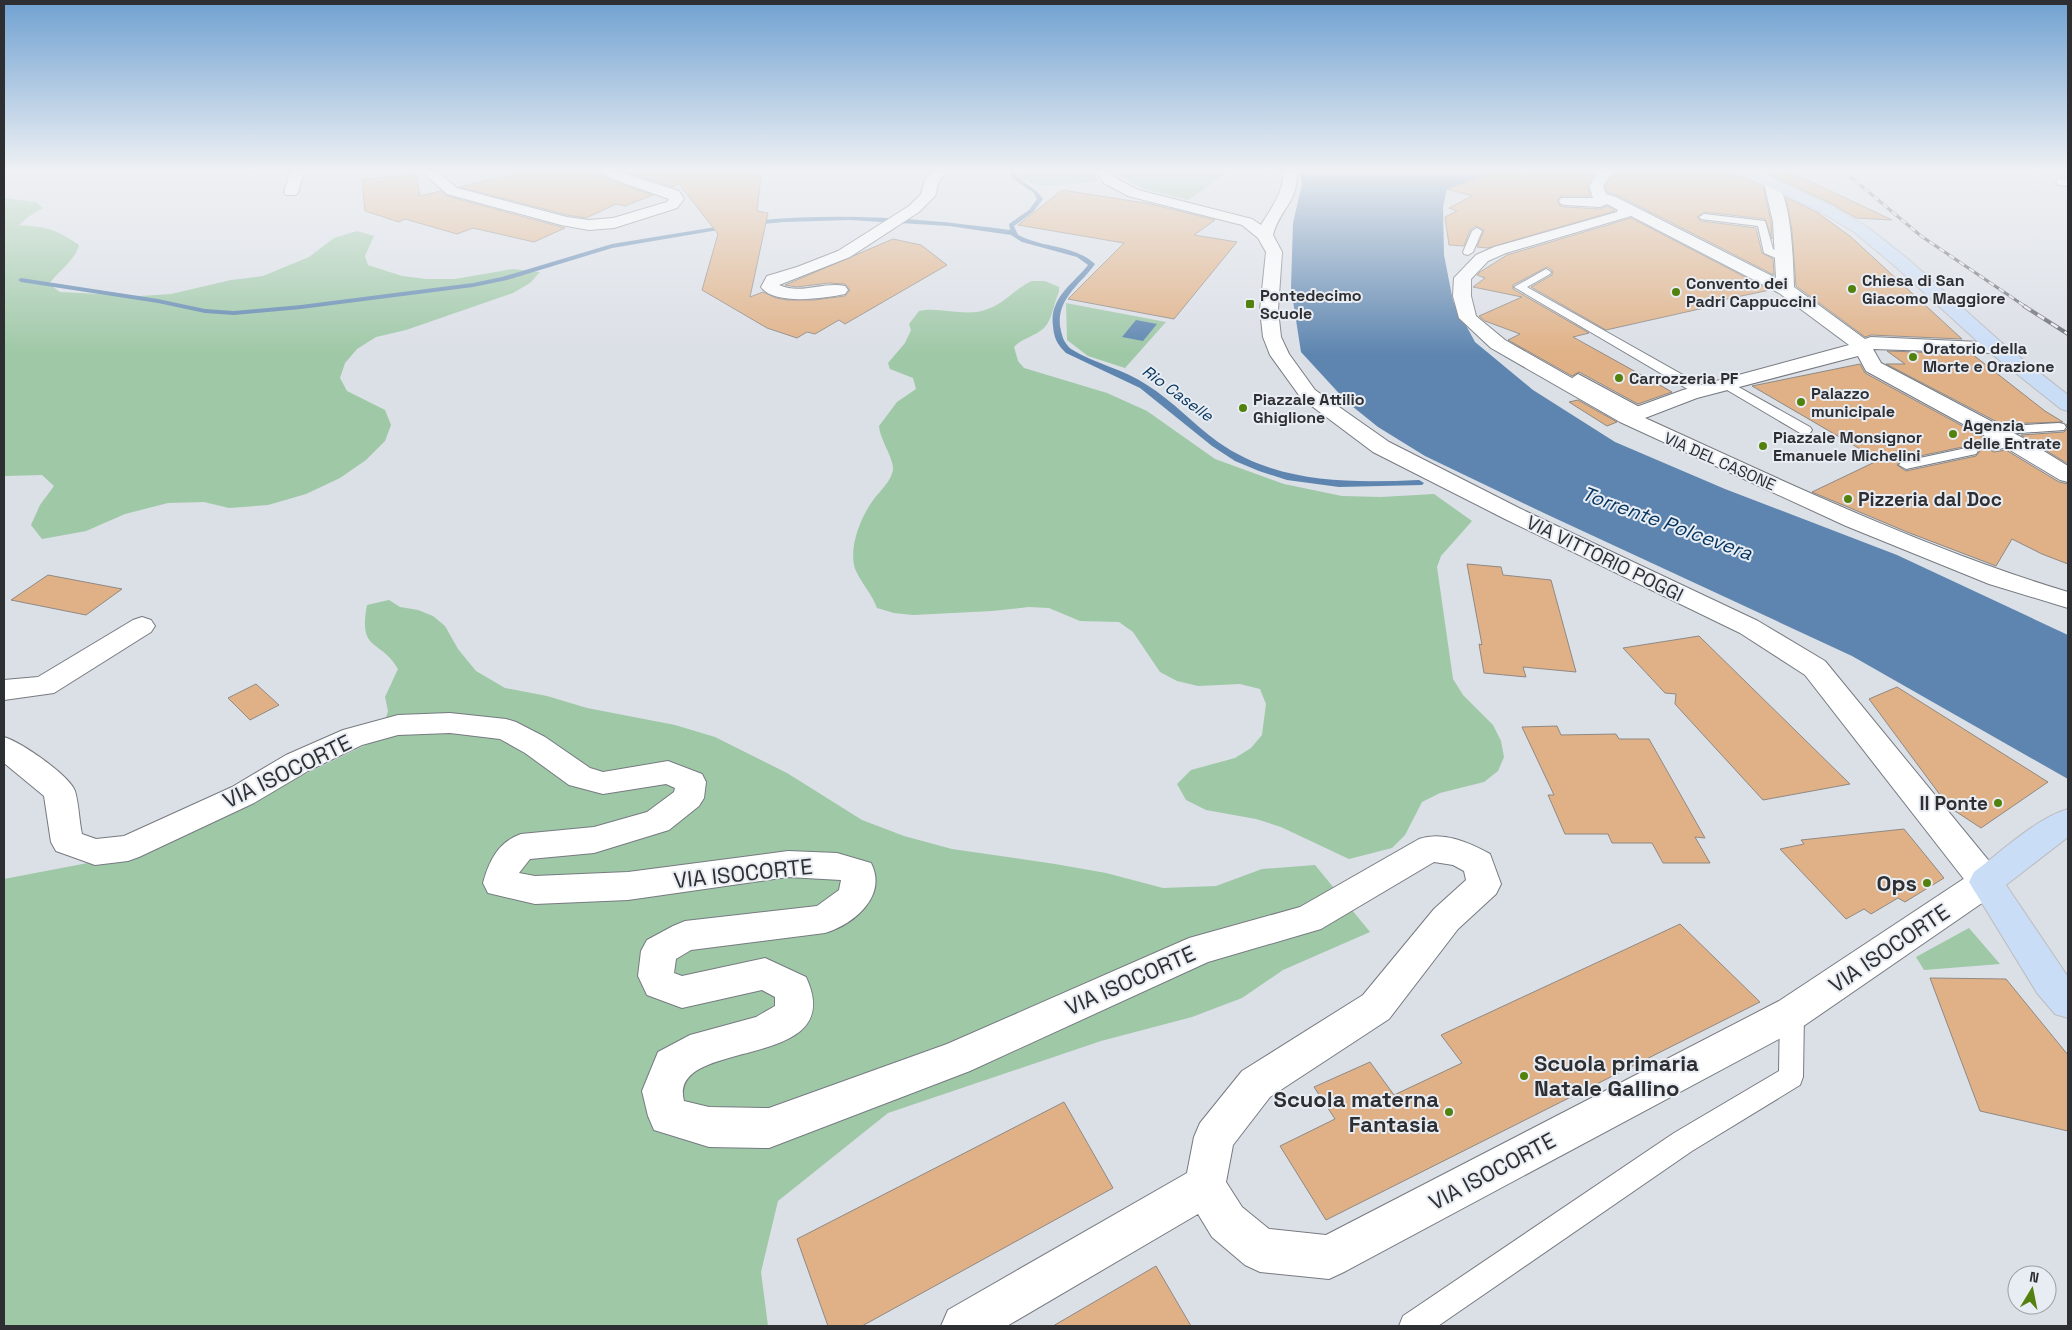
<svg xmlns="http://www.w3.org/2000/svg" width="2072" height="1330" font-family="'Space Grotesk',sans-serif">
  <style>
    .green { fill: #9ec8a6 }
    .water { fill: #5d85af }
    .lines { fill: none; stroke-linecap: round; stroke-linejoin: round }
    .stream { fill: #5d85af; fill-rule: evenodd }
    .building { fill: #e0b186; stroke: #8f8984; fill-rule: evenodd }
    .lane-casing { stroke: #767a80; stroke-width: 2 }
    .street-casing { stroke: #767a80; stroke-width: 2 }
    .secondary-casing { stroke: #767a80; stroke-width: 2 }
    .primary-casing { stroke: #bcbcbd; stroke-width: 2 }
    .lane { fill: #fff; fill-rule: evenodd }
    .street { fill: #fff; fill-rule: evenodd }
    .secondary { fill: #fff; fill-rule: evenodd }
    .primary { fill: #caddf7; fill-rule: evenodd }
    .rail-far1-casing { stroke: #6b6d72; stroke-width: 3 }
    .rail-casing { stroke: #6b6d72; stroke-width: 4 }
    .rail-far1 { stroke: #e8ecf3; stroke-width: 2; stroke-dasharray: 6; stroke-linecap: butt }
    .rail { stroke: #e8ecf3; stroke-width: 2.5; stroke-dasharray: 8; stroke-linecap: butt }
    .poi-dot { fill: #53810d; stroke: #e8ecf3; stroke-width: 2 }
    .labels { text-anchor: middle; stroke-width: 4; stroke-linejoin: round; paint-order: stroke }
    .far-poi-label { font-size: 16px; font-weight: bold; fill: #2e2f32; stroke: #e8ecf3; text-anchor: start }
    .far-water-label { font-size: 16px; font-style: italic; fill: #04345d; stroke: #e8ecf3 }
    .far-street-label { font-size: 16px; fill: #2e2f32; stroke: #e8ecf3 }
    .poi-label { font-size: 19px; font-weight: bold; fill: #2e2f32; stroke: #e8ecf3; text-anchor: start }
    .street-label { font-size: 19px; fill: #2e2f32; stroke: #e8ecf3 }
    .water-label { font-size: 20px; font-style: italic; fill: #04345d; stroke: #e8ecf3 }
    .near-street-label { font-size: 22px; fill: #2e2f32; stroke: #e8ecf3 }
    .near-poi-label { font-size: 22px; font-weight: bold; fill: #2e2f32; stroke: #e8ecf3; text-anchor: end }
  </style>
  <rect width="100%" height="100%" fill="#dbdfe6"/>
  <path class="green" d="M 1016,169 L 1091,169 L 1099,181 L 1042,186 L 1020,179 Z
    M 1118,169 L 1233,169 L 1188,200 L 1143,189 L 1117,174 Z
    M 4,198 L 36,202 L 43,208 L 28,217 L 19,225 C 47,227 56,229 79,245 C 75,261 58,271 49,284 L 60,292 L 140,296 L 171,294 L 231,280 L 263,276 L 309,257 L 334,238 L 357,231 L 374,236 L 365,256 L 368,265 L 402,276 L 426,279 L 455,279 L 513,269 L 540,272 L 530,283 L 513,293 L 406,330 L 376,337 L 357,349 L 345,363 L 340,378 L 347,391 L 385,410 L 391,425 L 385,441 L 366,460 L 340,478 L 306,494 L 268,505 L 229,508 L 204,502 L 168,503 L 125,514 L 86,531 L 42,539 L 31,525 L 40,505 L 54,486 L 42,475 L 4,476 Z
    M 1032,281 L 1045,281 L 1059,287 L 1059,292 C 1054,302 1052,321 1044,328 C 1034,337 1022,338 1014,347 L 1018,361 L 1024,368 L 1107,393 L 1147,411 L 1215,459 L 1284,484 L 1342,496 L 1381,497 L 1434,494 L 1472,521 L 1441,556 L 1437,567 L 1453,679 L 1463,695 L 1493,725 L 1501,741 L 1504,757 L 1498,771 L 1484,782 L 1440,793 L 1422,802 L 1405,835 L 1392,848 L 1349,859 L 1281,827 L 1256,819 L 1206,810 L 1186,800 L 1177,784 L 1191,770 L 1235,758 L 1251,748 L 1262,735 L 1266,704 L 1260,689 L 1240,684 L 1198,686 L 1177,681 L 1160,672 L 1133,632 L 1119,622 L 1080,621 L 1049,608 L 1029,607 L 992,611 L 913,615 L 894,613 L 877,608 C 872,594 862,584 856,571 C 847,550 861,516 874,499 C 881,490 891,481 893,470 C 894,458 880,440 879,426 L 897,402 L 916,389 L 913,378 L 890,369 L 888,363 L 905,343 L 911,330 L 909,324 L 919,311 C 940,306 963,317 985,310 C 1004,305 1015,288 1032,281 Z
    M 1066,303 L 1166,322 L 1125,368 L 1088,356 L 1067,340 Z
    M 389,600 L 400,607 L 418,610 L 433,616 L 445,626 L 458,649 L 476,671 L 505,688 L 547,696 L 587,708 L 675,725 L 715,737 L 787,773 L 862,820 L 904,836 L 952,849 L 1055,864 L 1106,873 L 1163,888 L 1216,886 L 1262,869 L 1315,865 L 1370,932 L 1283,970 L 1242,998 L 1192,1017 L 1101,1041 L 888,1113 L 778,1201 L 761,1272 L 768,1326 L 4,1326 L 4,879 L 140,853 L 374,741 L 384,725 L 388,711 L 385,697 L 398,669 C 380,638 358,653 367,605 Z
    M 1969,928 L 2000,964 L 1924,970 L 1916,957 Z"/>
  <path class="water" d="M 1300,169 L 1502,169 L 1447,189 L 1443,207 L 1444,255 L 1453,301 L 1475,342 L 1533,390 L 1615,442 L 1725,489 L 1897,555 L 2068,635 L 2068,779 L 1852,656 L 1546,514 L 1425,456 L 1378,427 L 1347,402 L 1301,352 L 1291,288 L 1293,223 L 1302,184 Z
    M 1136,320 L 1157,324 L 1143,341 L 1122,337 Z"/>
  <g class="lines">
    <path class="stream" d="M 1010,171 L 1014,171 C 1020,183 1036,187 1043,199 L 1033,212 L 1014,226 L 1018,235 C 1042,248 1075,245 1095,264 C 1081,284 1057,298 1060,326 C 1062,336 1063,342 1071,349 C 1095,364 1124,369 1147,385 C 1173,401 1193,424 1218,442 C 1278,484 1349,483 1419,480 L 1424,483 L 1422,485 L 1339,487 L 1287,480 L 1259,471 L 1235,461 L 1212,446 L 1140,388 L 1066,353 C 1057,344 1054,338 1053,326 C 1049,298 1073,284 1088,265 L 1077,257 L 1022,242 L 1011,235 L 949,226 L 850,220 L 784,222 L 752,225 L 749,223 L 752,221 C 839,212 924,218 1010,230 L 1009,224 L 1029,210 L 1037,199 L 1034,193 L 1012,178 Z
      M 728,225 L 730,226 L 730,228 L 612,248 L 507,280 L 473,287 L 301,309 L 234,315 L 205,313 L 158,303 L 21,282 L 18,280 L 21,278 L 158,299 L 205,309 L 234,311 L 301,305 L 473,283 L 502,277 L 612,244 Z"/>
  </g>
  <path class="building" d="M 536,169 L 597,169 L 611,181 L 653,195 L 625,206 L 616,204 L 586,218 L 567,215 L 459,187 Z
    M 619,169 L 762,169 L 757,211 L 768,213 L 750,297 L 763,292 L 776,298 L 788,300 L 814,300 L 845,296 L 850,290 L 845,284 L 829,283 L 796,287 L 785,285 L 893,239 L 921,245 L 947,265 L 845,324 L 839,320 L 815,334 L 807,332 L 797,338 L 767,328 L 702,290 L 718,234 L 679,184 L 673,187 Z
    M 1488,169 L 1599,169 L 1587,185 L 1590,196 L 1561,196 L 1557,202 L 1561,206 L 1566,207 L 1600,209 L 1607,206 L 1615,211 L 1488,248 L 1477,247 L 1484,230 L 1476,226 L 1470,230 L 1464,246 L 1449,245 L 1445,217 L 1457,211 L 1449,208 L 1472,196 L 1447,189 L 1488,175 Z
    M 1617,169 L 1733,169 L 1736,174 L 1763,186 L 1771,222 L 1772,239 L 1765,219 L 1704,212 L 1697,217 L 1701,221 L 1756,228 L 1762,253 L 1773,259 L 1774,275 L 1617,195 L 1607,192 L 1605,186 Z
    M 1757,169 L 1784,169 L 1892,220 L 1856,218 L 1830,203 Z
    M 416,173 L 420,196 L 441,191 L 447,196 L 565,228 L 534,242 L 473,228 L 457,234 L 405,219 L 399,222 L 365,211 L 362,180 Z
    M 1062,190 L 1151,204 L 1215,220 L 1194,235 L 1237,242 L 1174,319 L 1068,299 L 1124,243 L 1018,225 Z
    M 1786,197 L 1818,213 L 1851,237 L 1962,339 L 1871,335 L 1865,337 L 1796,286 L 1792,231 Z
    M 1631,218 L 1770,290 L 1698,305 L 1704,308 L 1606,330 L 1531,287 L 1552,275 L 1553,271 L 1547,267 L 1513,285 L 1513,289 L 1589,333 L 1573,337 L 1672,392 L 1638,404 L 1579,372 L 1572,376 L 1508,340 L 1520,334 L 1485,321 L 1479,316 L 1522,297 L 1473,287 L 1485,278 L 1477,275 L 1480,272 L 1507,255 Z
    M 1887,351 L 1972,354 L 2045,411 L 2063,422 L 2001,424 L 1886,364 L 1905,364 Z
    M 1860,364 L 1865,373 L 1990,441 L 1985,445 L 1986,448 L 1994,452 L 2006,450 L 2059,482 L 2068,484 L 2068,564 L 2042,554 L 2012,539 L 1996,566 L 1907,532 L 1812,492 L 1879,460 L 1752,386 ZM 1972,445 L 1980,451 L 1976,456 L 1906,471 L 1897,465 L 1901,460 Z
    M 1578,400 L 1617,422 L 1607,426 L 1569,402 Z
    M 2066,424 L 2068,425 L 2068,464 L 2021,435 L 2064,432 L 2068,428 Z
    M 1467,564 L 1501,567 L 1503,575 L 1551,580 L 1576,672 L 1523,667 L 1526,677 L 1484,673 L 1479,644 L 1482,645 Z
    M 48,575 L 122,589 L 86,615 L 11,600 Z
    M 1699,636 L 1850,784 L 1763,800 L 1675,704 L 1676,694 L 1665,693 L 1623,648 Z
    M 256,684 L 279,705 L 250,720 L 228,698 Z
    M 1897,687 L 2048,782 L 1981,828 L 1949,807 L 1869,699 Z
    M 1557,726 L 1561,735 L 1616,734 L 1619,739 L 1649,739 L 1705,838 L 1695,837 L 1710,863 L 1663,863 L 1652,843 L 1612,843 L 1608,834 L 1565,834 L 1548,795 L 1554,795 L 1522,727 Z
    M 1904,829 L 1944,878 L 1905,902 L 1898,898 L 1871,914 L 1864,909 L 1846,919 L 1780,849 L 1804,844 L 1801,840 Z
    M 1680,924 L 1760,1002 L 1326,1220 L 1280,1146 L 1335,1119 L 1314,1087 L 1370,1062 L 1394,1095 L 1462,1063 L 1441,1035 Z
    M 1930,978 L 2006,979 L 2068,1055 L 2068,1131 L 1980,1111 Z
    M 1064,1102 L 1113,1188 L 862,1326 L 828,1326 L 797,1239 Z
    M 1156,1266 L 1191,1326 L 1053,1326 Z"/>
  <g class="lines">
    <g class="lane-casing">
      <path id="lane" d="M 1704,214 L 1765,221 L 1773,249 L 1790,259 L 1785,262 L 1764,253 L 1758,226 L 1701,219 L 1699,217 Z
        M 1477,228 L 1482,231 L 1473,252 L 1468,255 L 1464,254 L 1463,252 L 1472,231 Z
        M 1546,269 L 1551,272 L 1550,274 L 1527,287 L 1706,388 L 1707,391 L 1706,394 L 1696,394 L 1514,287 Z
        M 1578,374 L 1645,410 L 1647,413 L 1640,417 L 1635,416 L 1574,381 L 1572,378 Z
        M 1726,380 L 1810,427 L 1812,430 L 1810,433 L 1800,433 L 1722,387 L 1720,384 Z
        M 2059,423 L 2064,424 L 2066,427 L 2064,430 L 1990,435 L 1983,431 L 1990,427 Z
        M 2013,438 L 2018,439 L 2020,442 L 2018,445 L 1994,450 L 1987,446 L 1989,443 Z
        M 1971,447 L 1978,451 L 1976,454 L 1906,469 L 1899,465 L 1901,462 Z
        M 1792,1002 L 1800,1006 L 1804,1013 L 1803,1077 L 1800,1085 L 1692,1151 L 1438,1326 L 1399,1326 L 1403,1316 L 1674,1133 L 1779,1071 L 1780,1013 L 1784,1006 Z"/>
    </g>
    <g class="street-casing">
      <path id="street" d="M 291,169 L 305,169 L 298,192 L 296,195 L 286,195 L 284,192 Z
        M 419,169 L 434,169 L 457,188 L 567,217 L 589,220 L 613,218 L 667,202 L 669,199 L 612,179 L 599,169 L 616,169 L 622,173 L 679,191 L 684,199 L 677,208 L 614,228 L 589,230 L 561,225 L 447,194 Z
        M 934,169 L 949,169 L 939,181 L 935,196 L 919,212 L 850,257 L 779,285 C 801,295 824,281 845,286 L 848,290 L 845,294 C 826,298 774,306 761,287 L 767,276 L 797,267 L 838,251 L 909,206 L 921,194 L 925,180 Z
        M 1601,169 L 1615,169 L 1603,186 L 1606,194 L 1616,197 L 1776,278 L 1773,222 L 1764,183 L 1766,180 L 1776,180 C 1792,203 1793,259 1794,287 L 1865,339 L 1871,337 L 2002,343 L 2004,347 L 2002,351 L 1995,353 L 1873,349 L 1881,363 L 2021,437 L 2068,466 L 2068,482 L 2060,480 L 2005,447 L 1866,371 L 1858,356 L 1697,398 L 1645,418 C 1784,481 1922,548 2068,592 L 2068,608 L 1989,584 L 1846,526 L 1620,422 L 1491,348 L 1459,318 L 1453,296 L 1454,278 L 1476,255 L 1494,247 L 1617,212 L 1618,210 L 1607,204 L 1600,207 L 1566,205 L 1561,204 L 1559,201 L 1561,198 L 1593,198 L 1589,186 ZM 1631,216 L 1779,293 L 1849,345 L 1683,390 L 1628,410 L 1505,340 L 1476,316 L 1471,296 L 1471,279 L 1488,261 L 1506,253 Z
        M 2068,178 L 2068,186 L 2058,185 L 2056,182 L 2058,179 Z
        M 142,617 L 151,620 L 155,626 L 151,632 L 54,693 L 4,700 L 4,680 L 38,677 L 133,620 Z
        M 450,713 L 506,719 L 516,722 L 545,737 L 590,768 L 603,772 L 668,761 L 702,774 L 706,782 L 704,798 L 699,806 L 669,830 L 594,853 L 530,859 L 519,873 L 535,876 L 628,872 L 788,851 L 837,853 L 871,863 C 888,896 854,924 825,933 L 691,950 L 676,959 L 674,973 L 682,976 L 765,958 L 806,977 C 851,1074 667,1035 684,1101 L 709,1107 L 769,1108 L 947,1044 L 1189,938 L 1300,907 L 1419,839 C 1443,831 1468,842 1490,854 L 1501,884 L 1496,894 L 1458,929 L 1389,1019 L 1270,1097 L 1233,1145 L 1226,1182 L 1242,1207 L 1269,1229 L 1326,1235 L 1779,1001 L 1974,872 L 1986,868 L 1998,872 L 2003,882 L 1998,892 L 1805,1025 L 1344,1272 L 1329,1279 L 1260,1272 L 1245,1265 L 1212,1237 L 1198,1214 L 1007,1326 L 941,1326 L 948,1310 L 1187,1173 L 1194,1137 L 1200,1123 L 1242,1071 L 1363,995 L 1434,909 L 1466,880 L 1464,871 L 1453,865 L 1434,862 L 1321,929 L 1208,962 L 970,1071 L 769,1148 L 709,1147 L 654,1130 L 648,1116 L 642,1091 L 658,1052 L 690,1035 L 756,1017 L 775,1006 L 775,997 L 762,990 L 682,1008 L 647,995 L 638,976 L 641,951 L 647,940 L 673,926 L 685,921 L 817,906 L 839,890 L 841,880 L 788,877 L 628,900 L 535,904 L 488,893 L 483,883 C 489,861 498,842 521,834 L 594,827 L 647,812 L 674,792 L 675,788 L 666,784 L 603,794 L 569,785 L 525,753 L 500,739 L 450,733 L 398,735 L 362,745 L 308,771 L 254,803 L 139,857 L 128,861 L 95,865 L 56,851 L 51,842 L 44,796 L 4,763 L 4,737 C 21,742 69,775 75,791 C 79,805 79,820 82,834 L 96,839 L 124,836 L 232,787 L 286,755 L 343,730 L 398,715 Z"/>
    </g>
    <g class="secondary-casing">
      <path id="secondary" d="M 1095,169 L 1109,169 L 1114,177 L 1138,190 L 1252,219 L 1261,225 C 1273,205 1284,193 1283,169 L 1297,169 C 1299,203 1280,208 1273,235 L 1282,252 L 1278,310 L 1281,337 L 1289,354 L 1315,390 L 1389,442 L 1521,509 L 1758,621 L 1825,661 L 1998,872 L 2003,882 L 1998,892 L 1986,896 L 1974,892 L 1805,675 L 1740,633 L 1505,519 L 1373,452 L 1301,398 L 1270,355 L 1263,337 L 1260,310 L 1266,252 L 1258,238 L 1242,225 L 1128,196 L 1104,183 Z"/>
    </g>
    <g class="primary-casing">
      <path id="primary" d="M 1735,169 L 1753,169 L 1829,205 L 1866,226 L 1908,259 L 2002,343 L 2068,395 L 2068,411 L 2061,409 L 1988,351 L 1896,267 L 1854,232 L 1819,211 L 1737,172 Z
        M 2068,809 L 2068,837 L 2006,885 L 2068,977 L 2068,1018 L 2055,1014 L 2037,993 L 1969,882 L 1974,872 C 2002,851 2035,819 2068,809 Z"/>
    </g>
    <use href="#lane" class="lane"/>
    <use href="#street" class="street"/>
    <use href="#secondary" class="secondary"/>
    <use href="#primary" class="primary"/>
    <g class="rail-far1-casing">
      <path id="rail-far1" d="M 1846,173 L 1921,236 L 2026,307"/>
    </g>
    <g class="rail-casing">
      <path id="rail" d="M 2024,306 L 2068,334"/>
    </g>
    <use href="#rail-far1" class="rail-far1"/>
    <use href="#rail" class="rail"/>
  </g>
  <linearGradient id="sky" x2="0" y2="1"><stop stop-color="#70a1d1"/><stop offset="0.48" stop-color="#eff1f4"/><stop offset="1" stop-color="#eff1f4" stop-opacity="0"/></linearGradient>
  <rect width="2072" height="355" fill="url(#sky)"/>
  <g class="poi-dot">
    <circle cx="1852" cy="289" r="5"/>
    <circle cx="1676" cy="292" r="5"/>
    <rect x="1245" y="299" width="10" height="10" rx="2.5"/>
    <circle cx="1913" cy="357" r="5"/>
    <circle cx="1619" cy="378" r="5"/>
    <circle cx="1801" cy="402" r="5"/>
    <circle cx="1243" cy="408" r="5"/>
    <circle cx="1953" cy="434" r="5"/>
    <circle cx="1763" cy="446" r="5"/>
    <circle cx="1848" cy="499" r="5"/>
    <circle cx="1998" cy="803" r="5"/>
    <circle cx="1927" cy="883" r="5"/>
    <circle cx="1524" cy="1076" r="5"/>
    <circle cx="1449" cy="1112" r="5"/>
  </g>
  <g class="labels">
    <g class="far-poi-label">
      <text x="1862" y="286">Chiesa di San<tspan x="1862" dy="18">Giacomo Maggiore</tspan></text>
      <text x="1686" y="289">Convento dei<tspan x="1686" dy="18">Padri Cappuccini</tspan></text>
      <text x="1260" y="301">Pontedecimo<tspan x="1260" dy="18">Scuole</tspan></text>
      <text x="1923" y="354">Oratorio della<tspan x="1923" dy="18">Morte e Orazione</tspan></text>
      <text x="1629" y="384">Carrozzeria PF</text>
      <text x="1811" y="399">Palazzo<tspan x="1811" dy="18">municipale</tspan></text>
      <text x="1253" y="405">Piazzale Attilio<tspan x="1253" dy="18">Ghiglione</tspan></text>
      <text x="1963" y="431">Agenzia<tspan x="1963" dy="18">delle Entrate</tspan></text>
      <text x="1773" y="443">Piazzale Monsignor<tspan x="1773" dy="18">Emanuele Michelini</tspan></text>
    </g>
    <g class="far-water-label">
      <text transform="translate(1178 393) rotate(36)" y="6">Rio Caselle</text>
    </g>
    <g class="far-street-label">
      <text transform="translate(1720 461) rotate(24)" y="6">VIA DEL CASONE</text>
    </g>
    <g class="poi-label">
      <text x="1858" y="506">Pizzeria dal Doc</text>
      <text x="1988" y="810" text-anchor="end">Il Ponte</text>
    </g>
    <g class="street-label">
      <text transform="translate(1605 558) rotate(26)" y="7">VIA VITTORIO POGGI</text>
    </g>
    <g class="water-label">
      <text transform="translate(1667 523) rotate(20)" y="7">Torrente Polcevera</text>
    </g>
    <g class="near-street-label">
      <text transform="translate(287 771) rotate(-26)" y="8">VIA ISOCORTE</text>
      <text transform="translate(743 873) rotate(-6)" y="8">VIA ISOCORTE</text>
      <text transform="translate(1889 948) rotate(-34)" y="8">VIA ISOCORTE</text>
      <text transform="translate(1130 980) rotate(-24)" y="8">VIA ISOCORTE</text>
      <text transform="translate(1492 1171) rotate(-28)" y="8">VIA ISOCORTE</text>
    </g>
    <g class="near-poi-label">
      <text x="1917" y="891">Ops</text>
      <text x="1534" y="1071" text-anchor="start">Scuola primaria<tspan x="1534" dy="25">Natale Gallino</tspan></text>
      <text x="1439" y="1107">Scuola materna<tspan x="1439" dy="25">Fantasia</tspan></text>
    </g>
  </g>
  <rect width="2072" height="1330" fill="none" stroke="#2e2f32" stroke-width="10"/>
  <g transform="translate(2032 1290) rotate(10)"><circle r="24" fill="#e8ecf3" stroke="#9ea0a6"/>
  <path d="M0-4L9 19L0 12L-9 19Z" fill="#53810d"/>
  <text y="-8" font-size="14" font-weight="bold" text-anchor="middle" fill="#2e2f32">N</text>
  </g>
</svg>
